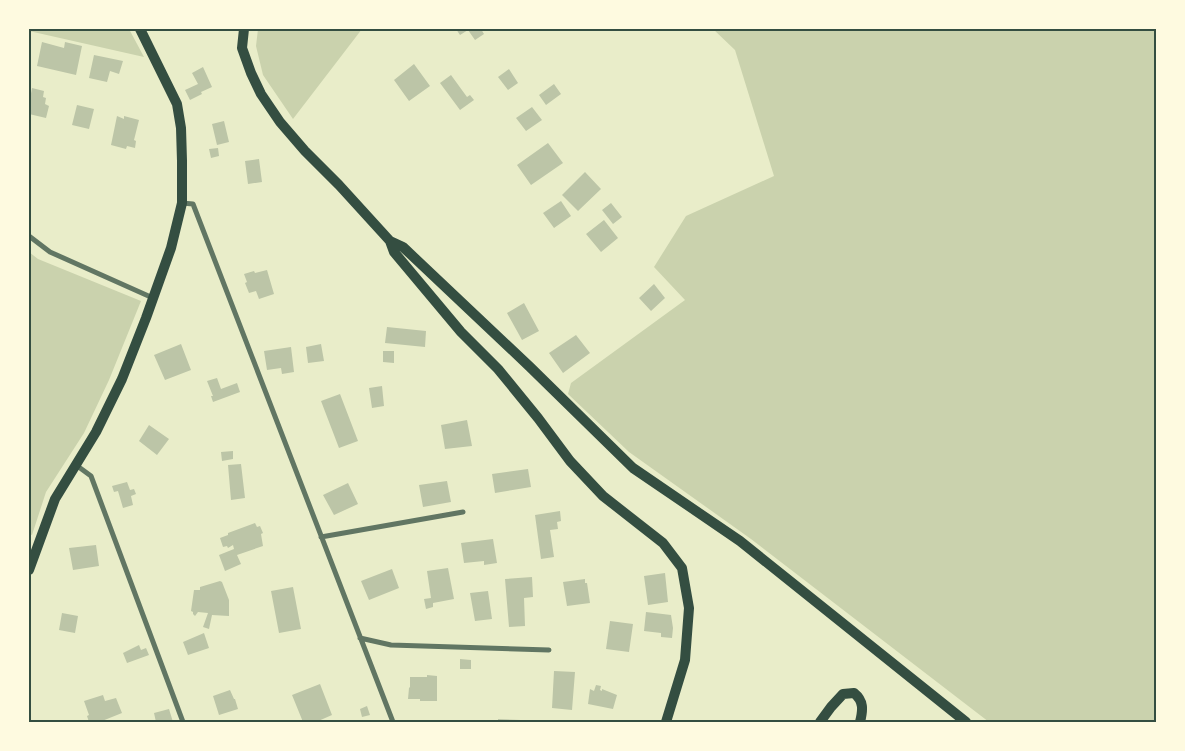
<svg xmlns="http://www.w3.org/2000/svg" width="1185" height="751" font-family="'Noto Serif',serif">
  <style>
    .green { fill: #cad2ad }
    .building { fill: #bcc5a7 }
    .lines { fill: none; stroke-linecap: round; stroke-linejoin: round }
    .minor { stroke: #617663; stroke-width: 5 }
    .secondary { stroke: #344e41; stroke-width: 10 }
    .neatline { fill: none; stroke: #344e41; stroke-width: 2 }
  </style>
  <rect width="100%" height="100%" fill="#e9edc9"/>
  <path class="green" d="M 29,29 L 129,29 L 144,57 L 29,31 Z
    M 258,29 L 362,29 L 293,119 L 263,75 L 256,46 Z
    M 713,29 L 1156,29 L 1156,722 L 989,722 L 751,539 L 629,452 L 568,394 L 571,383 L 685,300 L 654,267 L 686,216 L 774,176 L 735,50 Z
    M 29,252 L 38,259 L 141,301 L 109,380 L 84,433 L 46,492 L 32,535 L 29,534 Z"/>
  <path class="building" d="M 456,29 L 481,29 L 484,34 L 475,40 L 468,30 L 460,35 Z
    M 42,42 L 64,48 L 65,42 L 82,46 L 76,75 L 37,66 Z
    M 94,55 L 123,61 L 119,74 L 110,71 L 107,82 L 89,78 Z
    M 414,64 L 430,86 L 409,101 L 394,80 Z
    M 203,67 L 212,87 L 201,92 L 202,94 L 190,100 L 185,90 L 198,84 L 192,73 Z
    M 509,69 L 518,83 L 508,90 L 498,77 Z
    M 451,75 L 467,97 L 470,95 L 474,100 L 460,110 L 440,83 Z
    M 554,84 L 561,94 L 546,105 L 539,95 Z
    M 32,88 L 44,91 L 43,97 L 46,98 L 45,104 L 49,106 L 46,118 L 29,114 L 29,104 Z
    M 77,105 L 94,109 L 89,129 L 72,125 Z
    M 532,107 L 542,120 L 526,131 L 516,118 Z
    M 117,116 L 124,119 L 124,116 L 139,120 L 134,140 L 136,141 L 135,148 L 127,146 L 126,149 L 111,145 Z
    M 224,121 L 229,142 L 217,145 L 212,124 Z
    M 548,143 L 563,163 L 531,185 L 517,165 Z
    M 218,148 L 219,156 L 211,158 L 209,149 Z
    M 259,159 L 262,182 L 248,184 L 245,161 Z
    M 585,172 L 601,189 L 578,211 L 562,195 Z
    M 561,201 L 571,216 L 554,228 L 543,213 Z
    M 611,203 L 622,217 L 613,224 L 602,210 Z
    M 604,220 L 618,238 L 601,252 L 586,234 Z
    M 267,270 L 274,294 L 259,299 L 256,291 L 249,293 L 245,283 L 247,282 L 244,274 L 254,271 L 255,273 Z
    M 654,284 L 665,298 L 651,311 L 639,298 Z
    M 524,303 L 539,331 L 522,340 L 507,313 Z
    M 387,327 L 426,331 L 425,347 L 385,343 Z
    M 576,335 L 590,353 L 563,373 L 549,353 Z
    M 181,344 L 191,370 L 165,380 L 154,355 Z
    M 321,344 L 324,361 L 308,363 L 306,347 Z
    M 291,347 L 294,372 L 282,374 L 281,368 L 267,370 L 264,351 Z
    M 383,351 L 394,351 L 394,363 L 383,362 Z
    M 217,378 L 221,389 L 237,383 L 240,392 L 213,402 L 211,396 L 213,396 L 207,381 Z
    M 382,386 L 384,406 L 372,408 L 369,388 Z
    M 340,394 L 358,441 L 339,448 L 321,401 Z
    M 467,420 L 472,446 L 445,449 L 441,425 Z
    M 149,425 L 169,439 L 157,455 L 139,441 Z
    M 233,451 L 233,459 L 222,461 L 221,452 Z
    M 241,464 L 245,498 L 231,500 L 228,465 Z
    M 528,469 L 531,487 L 495,493 L 492,474 Z
    M 447,481 L 451,502 L 423,507 L 419,485 Z
    M 127,482 L 130,490 L 134,489 L 136,494 L 131,496 L 133,505 L 123,508 L 118,491 L 114,492 L 112,486 Z
    M 348,483 L 358,504 L 334,515 L 323,495 Z
    M 560,511 L 561,521 L 557,522 L 558,529 L 550,530 L 554,557 L 541,559 L 535,515 Z
    M 255,523 L 257,527 L 260,526 L 263,533 L 261,534 L 263,546 L 237,555 L 241,564 L 225,571 L 219,555 L 234,549 L 233,545 L 228,548 L 227,546 L 223,547 L 220,538 L 228,535 L 228,533 Z
    M 493,539 L 497,563 L 484,565 L 484,561 L 464,563 L 461,543 Z
    M 96,545 L 99,566 L 73,570 L 69,548 Z
    M 448,568 L 454,599 L 433,603 L 433,607 L 426,609 L 424,599 L 431,598 L 427,571 Z
    M 392,569 L 399,588 L 369,600 L 361,581 Z
    M 665,573 L 668,602 L 648,605 L 644,576 Z
    M 532,577 L 533,597 L 524,598 L 525,626 L 509,627 L 505,579 Z
    M 585,579 L 585,583 L 587,583 L 590,603 L 567,606 L 563,582 Z
    M 220,581 L 222,582 L 229,600 L 229,616 L 212,615 L 209,629 L 203,627 L 208,613 L 198,612 L 195,616 L 193,614 L 193,612 L 191,611 L 194,590 L 200,590 L 200,587 Z
    M 293,587 L 301,629 L 279,633 L 271,591 Z
    M 488,591 L 492,619 L 475,621 L 470,593 Z
    M 646,612 L 671,615 L 673,628 L 672,638 L 661,637 L 661,633 L 644,631 Z
    M 62,613 L 78,616 L 75,633 L 59,630 Z
    M 610,621 L 633,624 L 629,652 L 606,649 Z
    M 204,633 L 209,648 L 188,655 L 183,642 Z
    M 139,645 L 141,650 L 146,648 L 149,655 L 127,663 L 123,653 Z
    M 460,659 L 471,660 L 471,669 L 460,669 Z
    M 554,671 L 575,672 L 572,710 L 552,708 Z
    M 427,675 L 437,676 L 437,701 L 420,701 L 420,699 L 408,699 L 409,688 L 410,687 L 410,677 L 427,677 Z
    M 320,684 L 332,715 L 316,722 L 303,722 L 292,695 Z
    M 596,685 L 601,686 L 600,690 L 602,691 L 602,689 L 617,695 L 613,709 L 588,704 L 590,689 L 594,691 Z
    M 230,690 L 234,699 L 235,699 L 238,709 L 219,715 L 213,696 Z
    M 103,695 L 105,701 L 116,698 L 122,713 L 102,721 L 102,722 L 89,722 L 87,716 L 89,715 L 84,701 Z
    M 367,706 L 370,715 L 362,717 L 360,709 Z
    M 169,709 L 173,722 L 156,722 L 154,713 Z
    M 498,719 L 521,720 L 521,722 L 498,722 Z"/>
  <g class="lines">
    <path class="minor" d="M 182,203 L 193,204 L 393,722
      M 29,236 L 50,252 L 153,298
      M 76,465 L 91,476 L 183,722
      M 321,537 L 463,512
      M 360,638 L 391,645 L 549,650"/>
    <path class="secondary" d="M 244,29 L 242,48 L 251,73 L 261,94 L 280,122 L 305,151 L 339,185 L 390,241 L 394,252 L 461,332 L 498,369 L 538,418 L 570,461 L 603,496 L 663,543 L 682,568 L 689,608 L 685,660 L 666,722
      M 390,241 L 403,247 L 530,367 L 633,468 L 740,541 L 966,722
      M 29,570 L 55,499 L 96,432 L 122,379 L 146,318 L 171,248 L 182,203 L 182,161 L 181,128 L 177,104 L 140,29
      M 820,722 L 831,707 L 843,694 L 854,693 C 864,701 863,710 860,722"/>
  </g>
  <rect width="1185" height="751" fill="none" stroke="#fefae0" stroke-width="60"/>
  <rect x="30" y="30" width="1125" height="691" class="neatline"/>
</svg>
